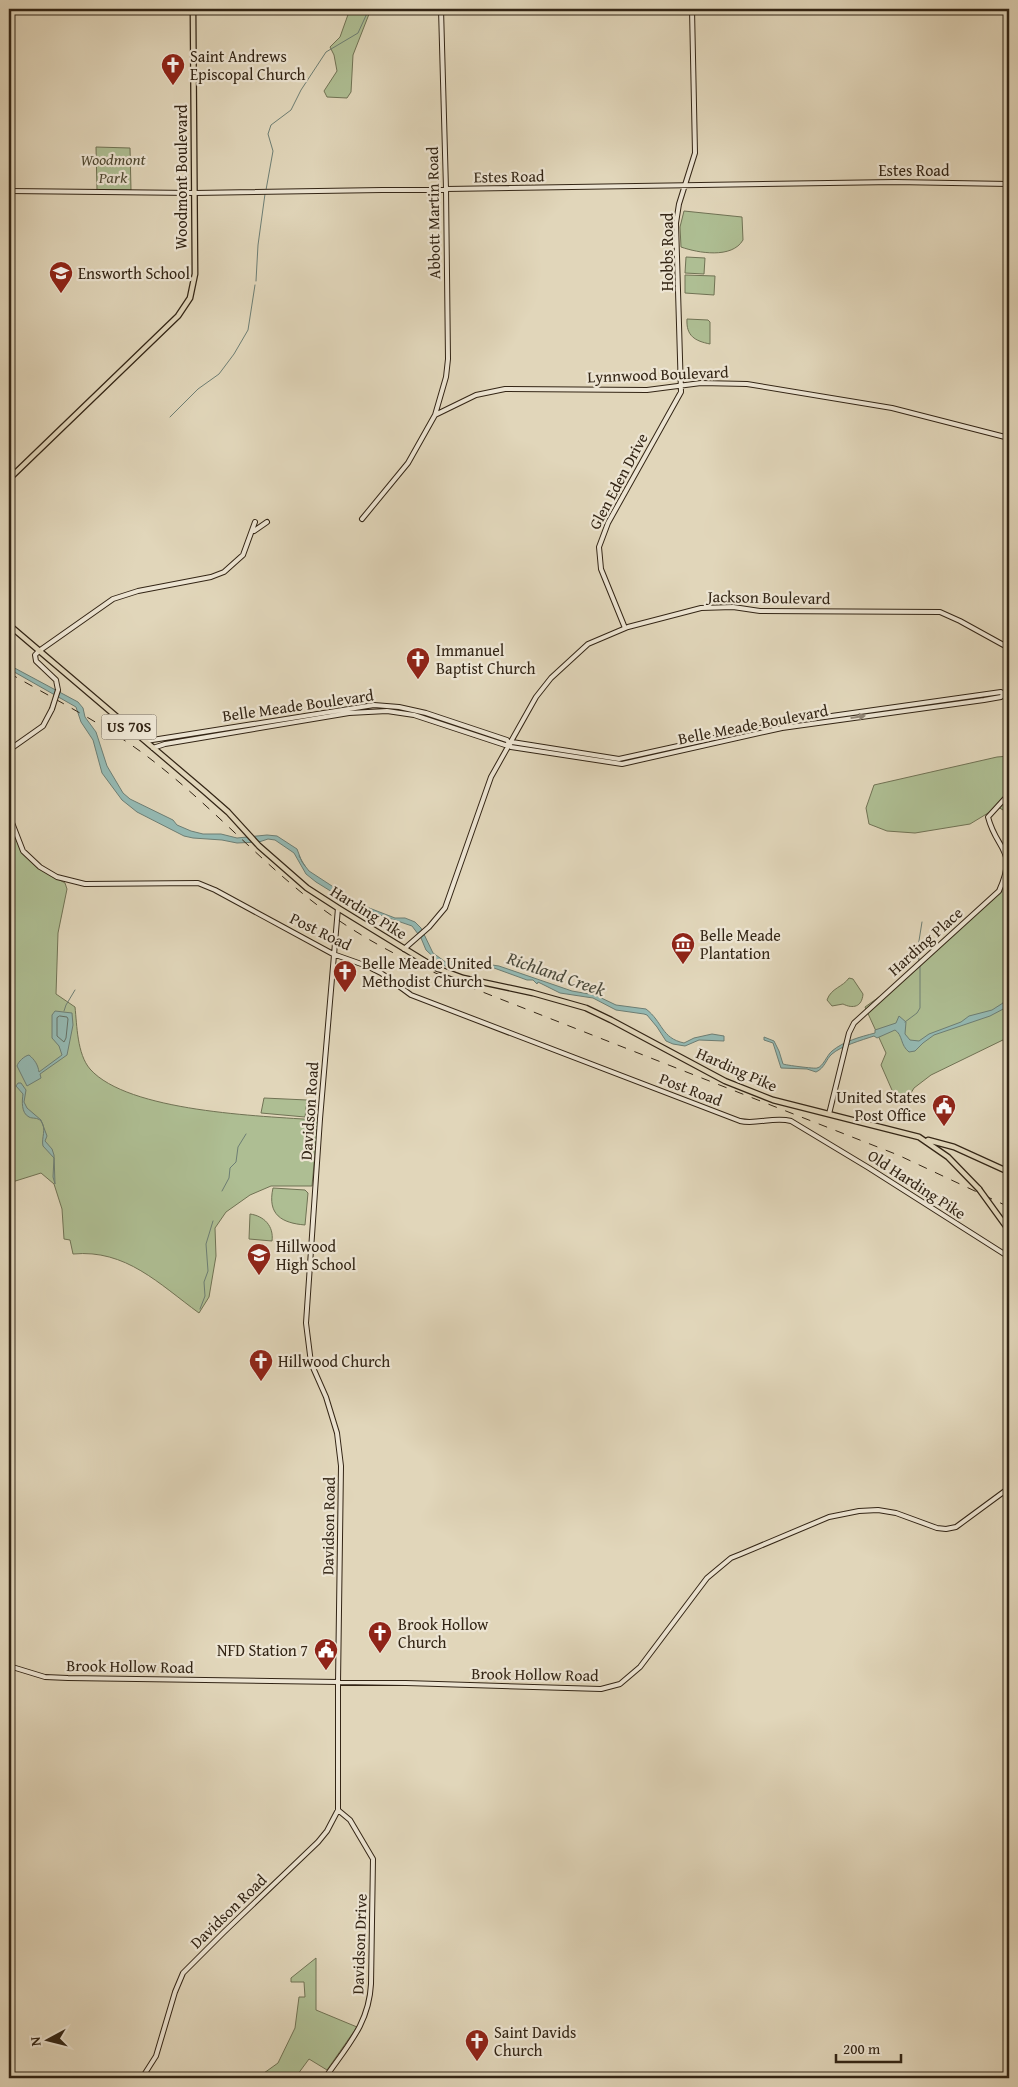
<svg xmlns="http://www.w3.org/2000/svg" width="1018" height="2087" font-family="'Gentium Book Plus',serif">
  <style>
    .green { fill: #aebe93; stroke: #707254 }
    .water { fill: #94b9b3; stroke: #6d7e74 }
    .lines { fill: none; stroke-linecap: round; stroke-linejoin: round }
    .shore { stroke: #646f64; stroke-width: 1 }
    .stream { stroke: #6d7e74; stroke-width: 1 }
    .secondary-casing { stroke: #332515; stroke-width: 6 }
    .primary-casing { stroke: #332515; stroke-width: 7 }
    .secondary { stroke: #ece4d2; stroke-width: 4 }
    .primary { stroke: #e1d6ba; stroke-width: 4.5 }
    .rail { stroke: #332515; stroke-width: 1; stroke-dasharray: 9 9; stroke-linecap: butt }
    .secondary-bridge-casing { stroke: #332515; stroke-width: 6; stroke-linecap: butt }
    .primary-bridge-casing { stroke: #332515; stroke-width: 7; stroke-linecap: butt }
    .secondary-bridge { stroke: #ece4d2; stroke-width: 4 }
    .primary-bridge { stroke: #e1d6ba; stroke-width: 4.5 }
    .oneway { fill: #908474 }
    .labels { text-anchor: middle; stroke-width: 4.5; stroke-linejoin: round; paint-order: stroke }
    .shield { fill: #ece4d2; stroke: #6a5e4e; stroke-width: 1 }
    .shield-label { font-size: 15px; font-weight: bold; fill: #332515 }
    .poi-label { font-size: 16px; fill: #332515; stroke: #ece4d2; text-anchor: start }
    .park-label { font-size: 16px; font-style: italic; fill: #524b34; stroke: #ece4d2 }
    .street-label { font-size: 16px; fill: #332515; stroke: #ece4d2 }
    .water-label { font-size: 18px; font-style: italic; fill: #4b4a3c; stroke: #ece4d2 }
  </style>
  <rect width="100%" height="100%" fill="#e1d6ba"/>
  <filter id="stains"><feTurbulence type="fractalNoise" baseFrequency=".004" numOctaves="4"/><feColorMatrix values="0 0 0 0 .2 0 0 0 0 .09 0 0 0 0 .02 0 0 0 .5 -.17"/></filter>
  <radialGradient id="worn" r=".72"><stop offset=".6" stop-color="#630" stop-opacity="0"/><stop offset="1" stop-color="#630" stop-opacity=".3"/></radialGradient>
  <path class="green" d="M 350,9 L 371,9 L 353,55 L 351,92 L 347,98 L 327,97 L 324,91 L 337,71 L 334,55 L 330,47 L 340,37 Z
    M 96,147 L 130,148 L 131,190 L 97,190 Z
    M 684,211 L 742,217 L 743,240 C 732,259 698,253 681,247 L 680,227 Z
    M 686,257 L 705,258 L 704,274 L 685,273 Z
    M 685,275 L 715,276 L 714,295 L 685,293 Z
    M 687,319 L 708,320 L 710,322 L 710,344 C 695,341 686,336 687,319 Z
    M 1009,756 L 1009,841 L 1005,826 L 1008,813 L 998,807 L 970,824 L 915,833 L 887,831 L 869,824 L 866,808 L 874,785 L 997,757 Z
    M 9,826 L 22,851 L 28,859 L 38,868 L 65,883 L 67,889 L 58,933 L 56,994 L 75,1007 C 77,1025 77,1054 90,1069 C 128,1112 261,1116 318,1120 L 312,1186 L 271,1186 L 250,1195 L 226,1212 L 215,1228 L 216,1256 L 209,1297 L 199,1313 C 159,1284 126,1249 73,1254 L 70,1240 L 64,1239 L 62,1209 L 54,1184 L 41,1173 L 9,1183 Z
    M 1009,871 L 1009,1037 L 931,1075 L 914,1088 L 905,1103 L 895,1097 L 881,1065 L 886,1053 L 865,1007 L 893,987 L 997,894 L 1005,886 Z
    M 849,978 L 853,979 L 863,994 C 862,1007 853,1009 843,1004 L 832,1006 L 827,1000 C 831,988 843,987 849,978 Z
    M 264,1098 L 307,1100 L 305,1117 L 261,1113 Z
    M 273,1188 L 305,1190 L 308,1193 L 305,1225 C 282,1223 267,1215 273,1188 Z
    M 250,1214 C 264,1216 274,1226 272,1241 L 249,1239 Z
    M 316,1958 L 316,2010 L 357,2027 L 327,2070 L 309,2059 L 295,2078 L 257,2078 L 278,2063 L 295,2028 L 299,1997 L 305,1997 L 304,1982 L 291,1982 L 291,1978 Z"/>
  <path class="water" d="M 9,665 L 78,702 L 83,708 L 85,717 L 96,732 L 107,766 L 123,793 L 130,799 L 173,820 L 177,825 L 191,831 L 203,834 L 221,834 L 237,838 L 267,835 L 277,836 L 297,849 L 302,862 L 309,871 L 335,888 L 346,899 L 395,918 L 405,918 L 415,922 L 421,928 L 433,953 L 447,963 L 457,960 L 499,966 L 572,991 L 595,995 L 616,1005 L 646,1009 C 663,1022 661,1038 684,1043 L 694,1038 L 712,1034 L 724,1036 L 724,1041 L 699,1040 L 685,1046 L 673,1044 L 666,1041 L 657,1027 L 647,1015 L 644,1014 L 616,1010 L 593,998 L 560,993 L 538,982 L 537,984 L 533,980 L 527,980 L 494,968 L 468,965 L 449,968 L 441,964 L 426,950 L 421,938 L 412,926 L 345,903 L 337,895 L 316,882 L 306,874 L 294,853 L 275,840 L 268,839 L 259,842 L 237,843 L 222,840 L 193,838 L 184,836 L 137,812 L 122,800 L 102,773 L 93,740 L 81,722 L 76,707 L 9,669 Z
    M 1009,990 L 1009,1005 L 1007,1007 L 990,1016 L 934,1035 L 923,1043 L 915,1051 L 909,1052 C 900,1045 903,1035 895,1030 L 877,1038 L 874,1036 C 862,1040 841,1046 832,1054 C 826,1059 825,1068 816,1072 L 807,1069 L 781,1068 L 773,1043 L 764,1040 L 764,1037 L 774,1041 L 779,1051 L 783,1064 C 785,1065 815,1069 817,1068 C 823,1067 827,1055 832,1051 C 844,1041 860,1037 875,1033 L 875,1030 L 896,1023 L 899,1016 L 906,1022 L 905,1034 L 910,1040 L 919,1041 L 929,1034 L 961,1022 L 969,1016 L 992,1010 L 1003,1003 Z
    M 55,1011 L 72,1013 L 73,1025 L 67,1055 L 40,1074 L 41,1078 L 27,1086 L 17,1066 C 18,1062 24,1056 29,1055 C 35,1060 38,1065 39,1072 L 62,1055 L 59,1046 L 52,1038 L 52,1015 Z
    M 18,1083 L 21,1083 L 26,1090 L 24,1102 L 27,1108 L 41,1120 L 47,1136 L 45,1141 L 52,1149 L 54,1155 L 55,1184 L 53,1177 L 54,1158 L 43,1146 C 41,1138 47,1129 41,1121 C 37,1117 33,1119 29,1117 C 21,1113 22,1101 23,1094 L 16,1086 Z"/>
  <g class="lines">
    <path class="shore" d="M 60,1016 L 67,1017 L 68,1019 L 66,1038 L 64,1042 L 57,1036 L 57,1018 Z"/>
    <path class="stream" d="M 266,190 L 273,151 L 268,134 L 271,125 L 291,110 L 301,90 L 326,52 L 358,33 L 369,9
      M 256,281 L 258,245 L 265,194
      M 170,417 L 198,389 L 219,374 L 234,354 L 248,330 L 255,285
      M 299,856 L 305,866
      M 919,961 L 918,947 L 922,922
      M 64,1011 L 66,1005 L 75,990
      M 905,1022 L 917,1013 L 920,1008 L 920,966
      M 222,1191 L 229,1178 L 230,1168 L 236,1162 L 238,1147 L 246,1134
      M 200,1309 L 205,1296 L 204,1282 L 208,1271 L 206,1244 L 213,1221"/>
    <g class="secondary-casing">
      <path id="secondary" d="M 9,191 L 194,193 L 895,182 L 1009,184
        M 435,415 L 446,377 L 448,359 L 446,189 L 441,9
        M 362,519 L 408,463 L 435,415 L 476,395 L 505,389 L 647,390 L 701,383 L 747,384 L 892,408 L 1009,438
        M 254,531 L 267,522
        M 625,628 L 601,569 L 599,547 L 608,523 L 681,392 L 676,223 L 679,204 L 695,153 L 692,9
        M 58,690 L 56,680 L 36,661 L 35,655 L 39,651 L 113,599 L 138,591 L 211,577 L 224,572 L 243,555 L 255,522
        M 146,741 L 374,705 L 399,707 L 426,713 L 507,740 L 511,747 L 622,764 L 782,728 L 984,700 L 1001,697 L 1003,694
        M 153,748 L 165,744 L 349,713 L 387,711 L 414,715 L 505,745 L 512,742 L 619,759 L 782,723 L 1001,692 L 1003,694 L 1009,695
        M 9,750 L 43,726 L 52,709
        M 9,815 L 23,851 L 40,867 L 57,877 L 85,884 L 198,883 L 215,890 L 333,954 L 367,966 L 381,973 L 411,995 L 740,1121 C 757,1125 774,1116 791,1121 L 869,1168 L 1009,1257
        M 404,949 L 429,927 L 445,908 L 491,777 L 536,697 L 551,678 L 588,644 L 628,627 L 701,608 L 733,607 L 760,611 L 940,612 L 960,621 L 1009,648
        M 829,1114 L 849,1033 L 854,1023 L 999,891 C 1018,848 997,852 988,817 L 1009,794
        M 9,1666 L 45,1677 L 68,1678 L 406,1683 L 601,1689 L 620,1684 L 640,1667 L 707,1578 L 731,1558 L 741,1554 L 829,1517 L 859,1511 L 878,1510 L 896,1513 L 937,1528 L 946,1529 L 956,1527 L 1009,1488
        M 142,2078 L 156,2056 L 175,1992 L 183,1973 L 224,1932 L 318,1842 L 327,1831 L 338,1810 L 338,1683 L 341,1466 L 337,1433 L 326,1397 L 311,1363 L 306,1323 L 320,1119 L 338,908
        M 325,2078 C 347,2046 369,2024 371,1984 L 373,1859 L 350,1820 L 338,1810"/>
    </g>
    <g class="primary-casing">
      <path id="primary" d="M 9,479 L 178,316 L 190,298 L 195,274 L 193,9
        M 9,625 L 204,791 L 228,812 L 259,846 L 307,888 L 338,908 L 436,968 L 463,978 L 533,993 L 586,1008 L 611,1020 L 725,1081 L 773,1100 L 919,1137 L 948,1157 L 979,1189
        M 928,1140 L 954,1147 L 1009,1172"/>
    </g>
    <use href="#secondary" class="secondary"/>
    <use href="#primary" class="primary"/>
    <path class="rail" d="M 9,673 C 59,702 112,728 157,764 C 208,804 252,852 302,893 C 347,930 398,958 452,980 L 898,1155 L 1009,1207"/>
    <g class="secondary-bridge-casing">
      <path id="secondary-bridge" d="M 52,709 L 58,690"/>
    </g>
    <g class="primary-bridge-casing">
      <path id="primary-bridge" d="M 979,1189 L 1008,1229"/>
    </g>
    <use href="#secondary-bridge" class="secondary-bridge"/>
    <use href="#primary-bridge" class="primary-bridge"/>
  </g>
  <defs><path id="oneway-solid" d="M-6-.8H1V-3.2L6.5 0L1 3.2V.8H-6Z" transform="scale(1.25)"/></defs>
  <use class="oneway" href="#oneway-solid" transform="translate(858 717) rotate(-8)"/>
  <defs>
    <g id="church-pin" transform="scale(1.25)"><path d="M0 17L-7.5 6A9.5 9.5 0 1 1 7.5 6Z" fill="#8f2418" stroke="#ece4d2"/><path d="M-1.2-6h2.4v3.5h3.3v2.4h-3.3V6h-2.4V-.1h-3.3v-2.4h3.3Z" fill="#fff"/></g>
    <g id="school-pin" transform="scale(1.25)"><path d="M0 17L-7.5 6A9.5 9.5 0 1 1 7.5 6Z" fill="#8f2418" stroke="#ece4d2"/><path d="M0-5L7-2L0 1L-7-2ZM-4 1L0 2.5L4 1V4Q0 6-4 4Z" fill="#fff"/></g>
    <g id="museum-pin" transform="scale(1.25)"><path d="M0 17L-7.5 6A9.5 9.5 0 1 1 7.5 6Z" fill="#8f2418" stroke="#ece4d2"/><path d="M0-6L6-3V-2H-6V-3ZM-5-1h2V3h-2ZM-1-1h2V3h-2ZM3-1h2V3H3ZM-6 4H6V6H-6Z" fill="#fff"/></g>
    <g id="civic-pin" transform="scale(1.25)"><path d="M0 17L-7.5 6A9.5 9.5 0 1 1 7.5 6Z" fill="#8f2418" stroke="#ece4d2"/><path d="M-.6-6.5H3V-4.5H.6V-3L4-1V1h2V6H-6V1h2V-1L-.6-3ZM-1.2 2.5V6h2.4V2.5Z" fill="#fff"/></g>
  </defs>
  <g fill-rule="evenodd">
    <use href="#church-pin" x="173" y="65"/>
    <use href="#school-pin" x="61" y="273"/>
    <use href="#church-pin" x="418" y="659"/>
    <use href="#museum-pin" x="683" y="944"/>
    <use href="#church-pin" x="345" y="972"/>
    <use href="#civic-pin" x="944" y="1106"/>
    <use href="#school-pin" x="259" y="1255"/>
    <use href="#church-pin" x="261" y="1361"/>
    <use href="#church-pin" x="380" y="1633"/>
    <use href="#civic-pin" x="326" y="1650"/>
    <use href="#church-pin" x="477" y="2041"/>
  </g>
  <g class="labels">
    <rect class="shield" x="101.5" y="714.5" width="55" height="25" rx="4"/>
    <g class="shield-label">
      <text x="129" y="732">US 70S</text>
    </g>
    <g class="poi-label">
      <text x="190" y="62">Saint Andrews<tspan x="190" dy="18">Episcopal Church</tspan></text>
      <text x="78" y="279">Ensworth School</text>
      <text x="436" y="656">Immanuel<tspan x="436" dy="18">Baptist Church</tspan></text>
      <text x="700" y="941">Belle Meade<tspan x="700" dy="18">Plantation</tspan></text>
      <text x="362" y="969">Belle Meade United<tspan x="362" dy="18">Methodist Church</tspan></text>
      <text x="926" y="1103" text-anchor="end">United States<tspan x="926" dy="18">Post Office</tspan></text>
      <text x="276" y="1252">Hillwood<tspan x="276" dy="18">High School</tspan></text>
      <text x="278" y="1367">Hillwood Church</text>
      <text x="398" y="1630">Brook Hollow<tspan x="398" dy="18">Church</tspan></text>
      <text x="308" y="1656" text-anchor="end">NFD Station 7</text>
      <text x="494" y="2038">Saint Davids<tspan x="494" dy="18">Church</tspan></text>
    </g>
    <g class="park-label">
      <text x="113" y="165">Woodmont<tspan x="113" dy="18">Park</tspan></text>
    </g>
    <g class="street-label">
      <text x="914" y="176">Estes Road</text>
      <text transform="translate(509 176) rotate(-1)" y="6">Estes Road</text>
      <text transform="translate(181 177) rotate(-90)" y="6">Woodmont Boulevard</text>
      <text transform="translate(433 213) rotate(-91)" y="6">Abbott Martin Road</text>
      <text transform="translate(667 252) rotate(-90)" y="6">Hobbs Road</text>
      <text transform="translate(658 374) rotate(-2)" y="6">Lynnwood Boulevard</text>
      <text transform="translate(618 481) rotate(-62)" y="6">Glen Eden Drive</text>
      <text transform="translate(769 597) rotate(1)" y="6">Jackson Boulevard</text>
      <text transform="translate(298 705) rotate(-8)" y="6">Belle Meade Boulevard</text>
      <text transform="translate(753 724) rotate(-11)" y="6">Belle Meade Boulevard</text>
      <text transform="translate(369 912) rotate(32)" y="6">Harding Pike</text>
      <text transform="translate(321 931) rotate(26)" y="6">Post Road</text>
      <text transform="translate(925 941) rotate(-42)" y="6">Harding Place</text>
      <text transform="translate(737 1069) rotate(24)" y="6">Harding Pike</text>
      <text transform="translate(691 1089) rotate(21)" y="6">Post Road</text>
      <text transform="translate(309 1111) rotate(-86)" y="6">Davidson Road</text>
      <text transform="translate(917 1184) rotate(33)" y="6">Old Harding Pike</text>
      <text transform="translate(328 1526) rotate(-89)" y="6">Davidson Road</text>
      <text transform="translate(130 1666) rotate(1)" y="6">Brook Hollow Road</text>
      <text transform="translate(535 1674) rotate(1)" y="6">Brook Hollow Road</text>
      <text transform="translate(228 1911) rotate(-44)" y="6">Davidson Road</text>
      <text transform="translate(359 1944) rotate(-88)" y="6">Davidson Drive</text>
    </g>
    <g class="water-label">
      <text transform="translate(556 974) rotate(19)" y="6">Richland Creek</text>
    </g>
  </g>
  <rect width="1018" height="2087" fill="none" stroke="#e1d6ba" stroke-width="30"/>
  <rect x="10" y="10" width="998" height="2067" fill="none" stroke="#332515" stroke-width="2.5"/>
  <rect x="15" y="15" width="988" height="2057" fill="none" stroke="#332515"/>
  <g transform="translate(48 2040) rotate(263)" stroke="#ece4d2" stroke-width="4" paint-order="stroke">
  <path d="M0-4L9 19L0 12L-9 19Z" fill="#332515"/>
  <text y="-8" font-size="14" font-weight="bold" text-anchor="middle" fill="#332515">N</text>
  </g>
  <path d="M836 2054v8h65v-8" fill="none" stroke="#332515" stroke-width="2.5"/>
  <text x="843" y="2054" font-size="15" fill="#332515" stroke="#ece4d2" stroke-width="4" paint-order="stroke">200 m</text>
  <rect width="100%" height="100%" filter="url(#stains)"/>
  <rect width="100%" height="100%" fill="url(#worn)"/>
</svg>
